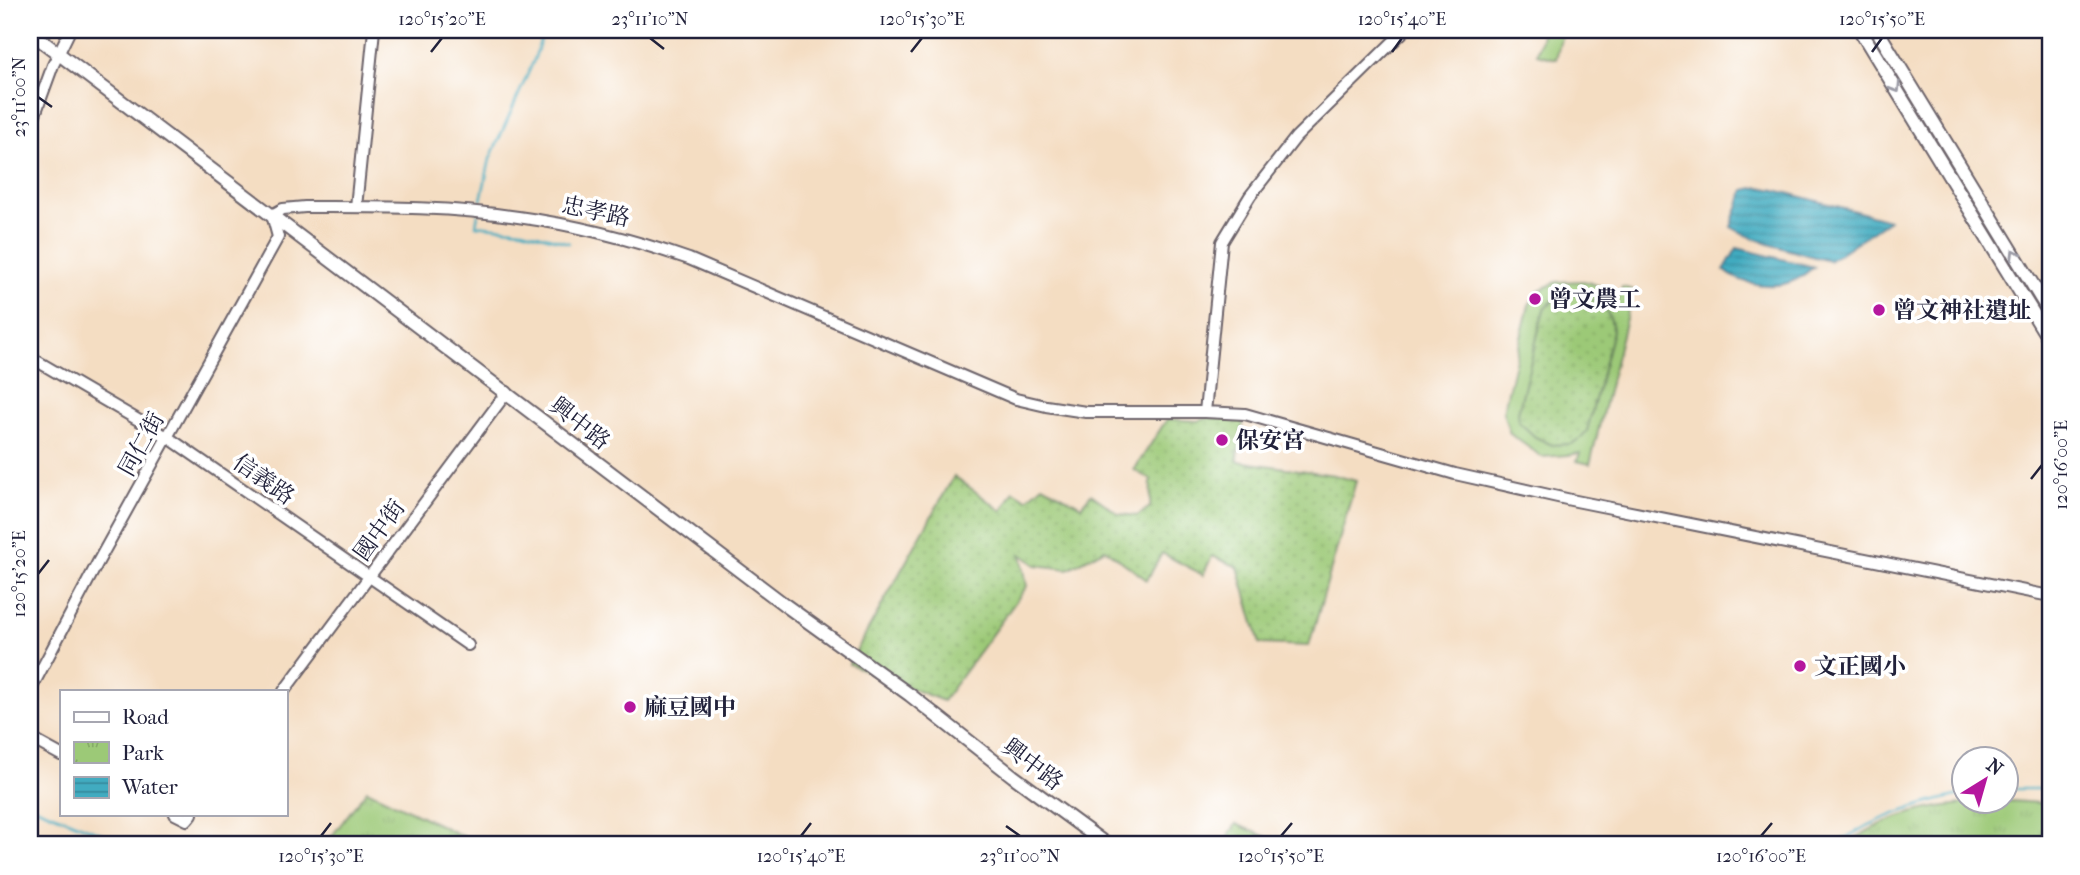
<svg xmlns="http://www.w3.org/2000/svg" width="2080" height="875" font-family="'IM FELL French Canon','Noto Serif TC',serif">
  <style>
    .grass { fill: url(#grass-dots); stroke: #5f7659; stroke-width: 2 }
    .park { fill: url(#park-tufts); stroke: #5f7659; stroke-width: 2 }
    .garden { fill: #9cc977; stroke: #5f7659; stroke-width: 2; fill-rule: evenodd }
    .water { fill: url(#water-rules); stroke: #32667e; stroke-width: 2 }
    .lines { fill: none; stroke-linecap: round; stroke-linejoin: round }
    .stream { stroke: #41abc0; stroke-width: 2.5 }
    .minor-casing { stroke: #6c636a; stroke-width: 14 }
    .major-casing { stroke: #6c636a; stroke-width: 16 }
    .minor { stroke: #fff; stroke-width: 10 }
    .major { stroke: #fff; stroke-width: 12 }
    .oneway { stroke: #9c9ca7 }
    .ticks { fill: none; stroke: #22223b; stroke-width: 2.5 }
    .poi-dot { fill: #b5179e; stroke: #fff; stroke-width: 2.5 }
    .labels { text-anchor: middle; stroke-width: 7; stroke-linejoin: round; paint-order: stroke }
    .street-label { font-size: 23px; fill: #22223b; stroke: #fff }
    .poi-label { font-size: 23px; font-weight: bold; fill: #22223b; stroke: #fff; text-anchor: start }
    .neatline { fill: none; stroke: #22223b; stroke-width: 2.5 }
    .ticks-label { font-size: 18px; text-anchor: middle; fill: #22223b }
  </style>
  <defs>
    <pattern id="grass-dots" width="8" height="8" patternUnits="userSpaceOnUse" patternTransform="scale(1.75)"><rect width="8" height="8" fill="#9cc977"/><path d="M2 2h.1M6 6h.1" fill="none" stroke="#86ac68" stroke-width="1.8" stroke-linecap="round"/></pattern>
    <pattern id="park-tufts" width="24" height="20" patternUnits="userSpaceOnUse" patternTransform="scale(1.75)"><rect width="24" height="20" fill="#9cc977"/><path d="M3 7l-1-3M5 7V3M7 7l1-3M15 17l-1-3M17 17v-4M19 17l1-3" fill="none" stroke="#86ac68"/></pattern>
    <pattern id="water-rules" width="6" height="5" patternUnits="userSpaceOnUse" patternTransform="scale(1.75)"><rect width="6" height="5" fill="#41abc0"/><path d="M0 2.5h6" fill="none" stroke="#368b9d"/></pattern>
  </defs>
  <rect width="100%" height="100%" fill="#fff"/>
  <filter id="ink" filterUnits="userSpaceOnUse"><feTurbulence type="fractalNoise" baseFrequency=".0143" numOctaves="2"/><feDisplacementMap in="SourceGraphic" scale="14" xChannelSelector="R" yChannelSelector="G"/><feConvolveMatrix kernelMatrix="1 2 1 2 8 2 1 2 1" color-interpolation-filters="sRGB"/></filter>
  <filter id="wash" filterUnits="userSpaceOnUse"><feTurbulence type="fractalNoise" baseFrequency=".00686" numOctaves="4" result="noise"/><feDisplacementMap in="SourceGraphic" scale="28" xChannelSelector="R" yChannelSelector="G"/><feGaussianBlur stdDeviation="1.57" result="paint"/><feColorMatrix in="noise" values="0 0 0 0 0 0 0 0 0 0 0 0 0 0 0 0 0 1.4 0 .05"/><feComposite in="paint" operator="in"/></filter>
  <g filter="url(#wash)">
    <rect width="100%" height="100%" fill="#f4ddc2"/>
    <path class="grass" d="M 1568,294 C 1592,295 1611,306 1613,331 L 1587,431 L 1581,438 L 1571,444 L 1552,445 L 1535,437 L 1518,422 L 1518,412 L 1544,309 L 1557,297 Z
      M 1209,418 L 1244,418 L 1237,461 L 1334,475 L 1356,481 L 1309,646 L 1260,644 L 1238,567 L 1212,556 L 1203,575 L 1162,553 L 1147,580 L 1105,549 L 1068,569 L 1036,565 L 1021,554 L 1027,586 L 943,701 L 849,664 L 954,476 L 1002,511 L 1014,491 L 1027,499 L 1043,485 L 1081,506 L 1091,494 L 1119,514 L 1137,516 L 1150,507 L 1151,480 L 1134,470 L 1167,419 L 1198,421 Z
      M 1236,824 L 1283,844 L 1282,845 L 1222,845 Z"/>
    <path class="park" d="M 367,790 L 481,845 L 325,845 Z
      M 2012,801 L 2050,804 L 2050,845 L 1846,845 C 1897,807 1952,803 2012,801 Z"/>
    <path class="garden" d="M 1543,30 L 1563,30 L 1556,59 L 1537,54 Z
      M 1584,281 L 1603,287 L 1618,300 L 1622,287 L 1633,290 L 1590,464 L 1577,461 L 1580,453 L 1569,455 L 1542,457 L 1510,434 L 1506,422 L 1503,412 L 1529,305 L 1539,290 L 1557,282 ZM 1568,294 C 1592,295 1611,306 1613,331 L 1587,431 L 1581,438 L 1571,444 L 1552,445 L 1535,437 L 1519,422 L 1518,412 L 1544,309 L 1557,297 Z"/>
    <path class="water" d="M 1759,187 L 1776,190 L 1889,220 L 1829,261 C 1795,251 1761,245 1731,227 L 1744,190 Z
      M 1737,248 L 1814,267 C 1808,271 1802,277 1795,280 C 1775,290 1740,285 1724,270 Z"/>
    <g class="lines">
      <path class="stream" d="M 481,200 L 490,159 L 534,60 L 544,30
        M 478,214 L 476,225 L 523,230 L 569,243
        M 2007,789 L 2050,789
        M 30,805 L 130,845
        M 1835,845 C 1873,818 1919,804 1965,794"/>
    </g>
  </g>
  <g filter="url(#ink)">
    <g class="lines">
      <g class="minor-casing">
        <path id="minor" d="M 30,128 L 53,65 L 70,30
          M 356,207 L 374,30
          M 30,357 L 169,438 L 468,645
          M 1205,412 L 1222,242 L 1250,196 L 1296,137 L 1405,30
          M 30,691 L 98,562 L 278,237 L 272,215 L 283,209 L 305,207 C 376,207 448,206 518,217 C 577,225 634,240 689,259 L 1016,399 L 1046,406 L 1086,412 L 1205,412 L 1245,414 L 1455,474 L 1571,500 L 2050,596
          M 284,691 L 507,392
          M 30,738 L 61,755
          M 175,814 L 187,820 L 192,814"/>
      </g>
      <g class="major-casing">
        <path id="major" d="M 1860,30 L 2050,341
          M 1877,30 L 2050,313
          M 30,32 L 785,605 L 910,695 L 1013,776 L 1107,845"/>
      </g>
      <use href="#minor" class="minor"/>
      <use href="#major" class="major"/>
    </g>
    <defs><path id="oneway-chevron" d="M-2-3.5L2.5 0L-2 3.5" fill="none" stroke-width="1.6" stroke-linecap="round" stroke-linejoin="round" transform="scale(1.75)"/></defs>
    <g class="oneway">
      <use href="#oneway-chevron" transform="translate(1896 88) rotate(58)"/>
      <use href="#oneway-chevron" transform="translate(2015 254) rotate(-121)"/>
    </g>
  </g>
  <path class="ticks" d="M 650,38 L 664,49M 431,52 L 442,38M 911,52 L 922,38M 1392,52 L 1402,38M 1872,52 L 1882,38M 38,97 L 52,107M 2031,479 L 2042,465M 38,574 L 49,560M 1006,826 L 1020,836M 321,836 L 331,823M 801,836 L 811,823M 1281,836 L 1292,823M 1761,836 L 1772,823"/>
  <g class="poi-dot">
    <circle cx="1535" cy="299" r="7"/>
    <circle cx="1879" cy="310" r="7"/>
    <circle cx="1222" cy="440" r="7"/>
    <circle cx="1800" cy="666" r="7"/>
    <circle cx="630" cy="707" r="7"/>
  </g>
  <g class="labels">
    <g class="street-label">
      <text transform="translate(596 211) rotate(12)" y="8">忠孝路</text>
      <text transform="translate(580 423) rotate(38)" y="8">興中路</text>
      <text transform="translate(141 444) rotate(-61)" y="8">同仁街</text>
      <text transform="translate(264 479) rotate(35)" y="8">信義路</text>
      <text transform="translate(379 530) rotate(-54)" y="8">國中街</text>
      <text transform="translate(1033 764) rotate(37)" y="8">興中路</text>
    </g>
    <g class="poi-label">
      <text x="1549" y="307">曾文農工</text>
      <text x="1893" y="318">曾文神社遺址</text>
      <text x="1236" y="448">保安宮</text>
      <text x="1814" y="674">文正國小</text>
      <text x="644" y="715">麻豆國中</text>
    </g>
  </g>
  <rect width="2080" height="875" fill="none" stroke="#fff" stroke-width="77"/>
  <rect x="60" y="690" width="228" height="126" fill="#ffffff" stroke="#a7a7b1" stroke-width="2"/>
  <rect x="74" y="712" width="35" height="10" fill="#ffffff" stroke="#a7a7b1" stroke-width="2"/>
  <text x="122" y="724" font-size="21" fill="#22223b">Road</text>
  <rect x="74" y="742" width="35" height="21" fill="url(#park-tufts)" stroke="#a7a7b1" stroke-width="2"/>
  <text x="122" y="760" font-size="21" fill="#22223b">Park</text>
  <rect x="74" y="777" width="35" height="21" fill="url(#water-rules)" stroke="#a7a7b1" stroke-width="2"/>
  <text x="122" y="794" font-size="21" fill="#22223b">Water</text>
  <g transform="translate(1985 780) rotate(37)"><circle r="33" fill="#ffffff" stroke="#a7a7b1" stroke-width="2"/>
  <path d="M0-5L12 26L0 18L-12 26Z" fill="#b5179e"/>
  <text y="-10" font-size="19" font-weight="bold" text-anchor="middle" fill="#22223b">N</text>
  </g>
  <rect x="38" y="38" width="2004" height="798" class="neatline"/>
  <g class="ticks-label">
    <text x="442" y="25">120°15'20"E</text>
    <text x="650" y="25">23°11'10"N</text>
    <text x="922" y="25">120°15'30"E</text>
    <text x="1402" y="25">120°15'40"E</text>
    <text x="1882" y="25">120°15'50"E</text>
    <text transform="translate(19 97) rotate(-90)" y="6">23°11'00"N</text>
    <text transform="translate(2061 465) rotate(-90)" y="6">120°16'00"E</text>
    <text transform="translate(19 574) rotate(-90)" y="6">120°15'20"E</text>
    <text x="321" y="862">120°15'30"E</text>
    <text x="801" y="862">120°15'40"E</text>
    <text x="1020" y="862">23°11'00"N</text>
    <text x="1281" y="862">120°15'50"E</text>
    <text x="1761" y="862">120°16'00"E</text>
  </g>
</svg>
